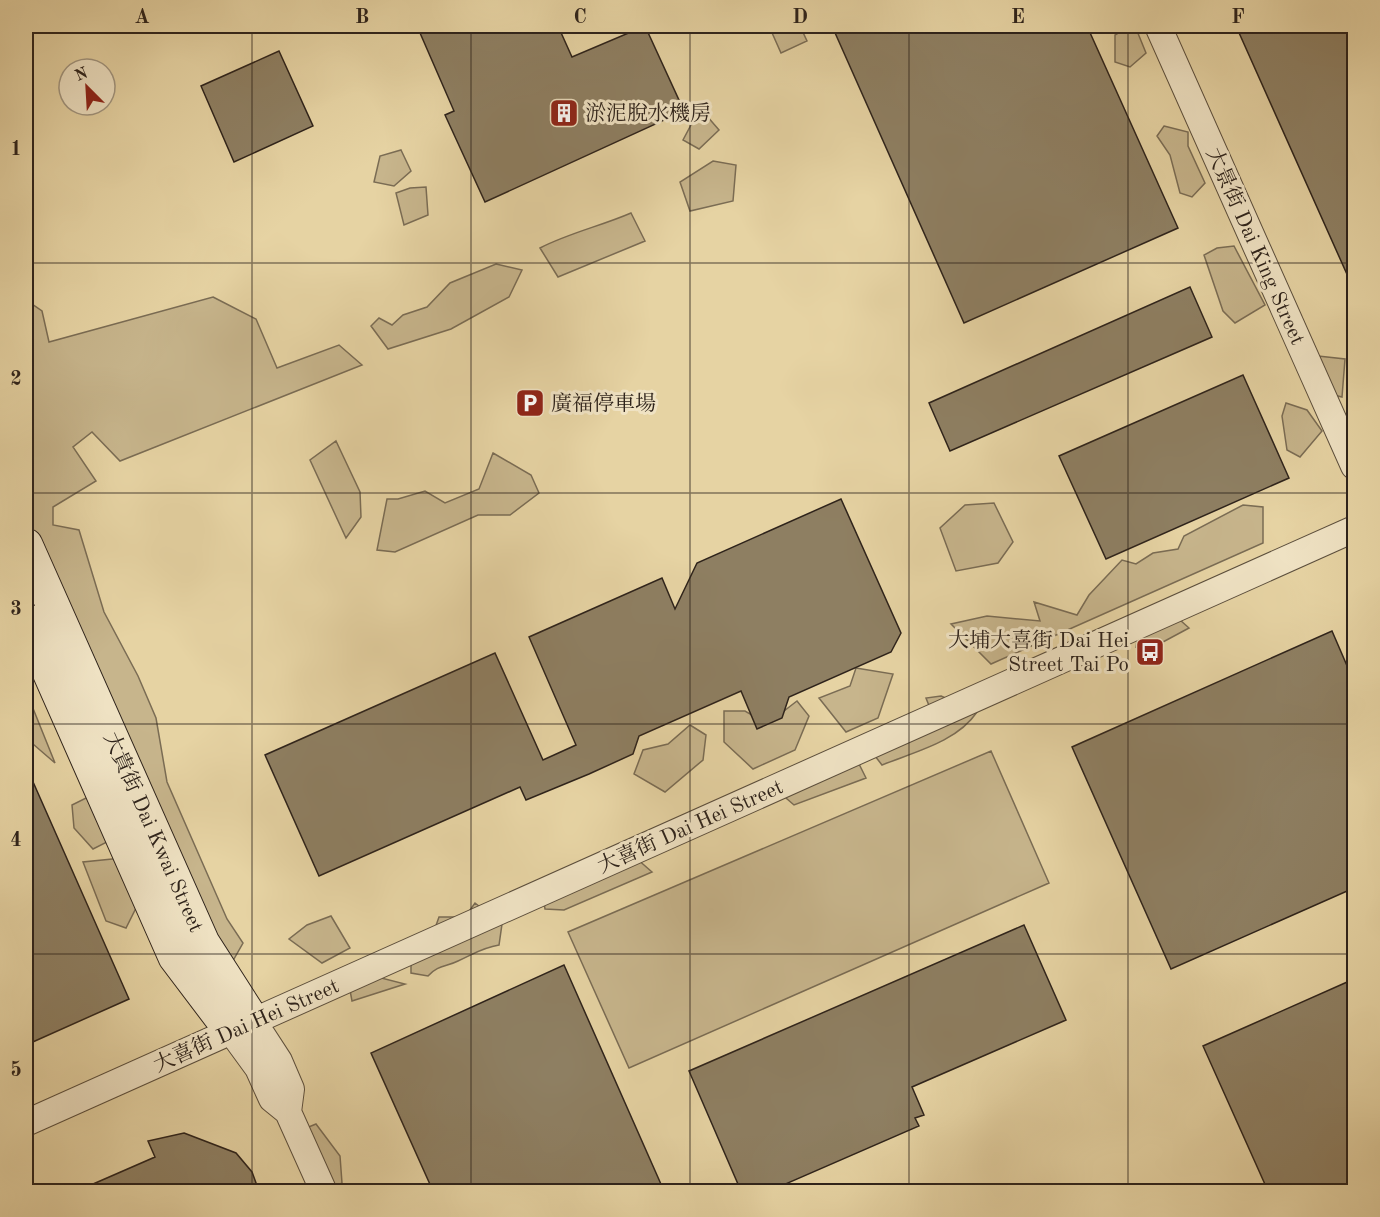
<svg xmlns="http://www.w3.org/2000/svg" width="1380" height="1217" font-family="'Old Standard TT','Noto Serif TC',serif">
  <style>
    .green { fill: #c7b58c; stroke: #7a6c54; stroke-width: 1.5 }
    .building { fill: #8e7f62; stroke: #2e231b; stroke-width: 1.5 }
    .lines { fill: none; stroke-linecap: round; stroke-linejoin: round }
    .street-casing { stroke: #5c4f3d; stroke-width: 28 }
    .secondary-casing { stroke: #2e231b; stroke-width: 35 }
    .street { stroke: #efe2c3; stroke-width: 26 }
    .secondary { stroke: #efe2c3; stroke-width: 33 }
    .grid { fill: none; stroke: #2e231b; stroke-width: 1.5; stroke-opacity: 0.55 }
    .labels { text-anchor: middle; stroke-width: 6; stroke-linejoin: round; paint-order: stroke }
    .poi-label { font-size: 21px; fill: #2e231b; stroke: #efe2c3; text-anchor: start }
    .street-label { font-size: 21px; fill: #2e231b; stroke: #efe2c3 }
    .neatline { fill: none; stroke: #2e231b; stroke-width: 2 }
    .grid-label { font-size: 20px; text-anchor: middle; font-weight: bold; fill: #2e231b }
  </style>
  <rect width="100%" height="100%" fill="#e6d3a3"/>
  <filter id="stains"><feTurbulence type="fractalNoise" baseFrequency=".00333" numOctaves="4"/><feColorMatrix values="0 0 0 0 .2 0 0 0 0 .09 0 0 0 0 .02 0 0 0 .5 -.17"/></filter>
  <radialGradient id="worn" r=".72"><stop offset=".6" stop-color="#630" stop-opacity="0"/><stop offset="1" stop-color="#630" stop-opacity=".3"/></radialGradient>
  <path class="green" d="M 769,26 L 800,26 L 807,41 L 781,53 Z
    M 1130,26 L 1135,26 L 1146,53 L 1130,67 L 1115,62 L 1115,35 Z
    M 700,108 L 719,130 L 699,149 L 683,140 Z
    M 1164,126 L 1188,132 L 1188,146 L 1205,183 L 1192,197 L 1180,193 L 1170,155 L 1157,136 Z
    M 401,150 L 411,171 L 394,186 L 374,182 L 380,156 Z
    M 713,161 L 736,165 L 733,201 L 690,211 L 680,182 Z
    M 426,187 L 428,215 L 404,225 L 396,193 L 410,188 Z
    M 631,213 L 645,241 L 558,277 L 540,248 C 569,233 601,226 631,213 Z
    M 1234,246 L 1265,305 L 1235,323 L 1223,311 L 1204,255 L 1217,248 Z
    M 496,264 L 522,270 L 509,297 L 451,329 L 388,349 L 371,326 L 379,318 L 392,325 L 403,315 L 427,307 L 450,283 Z
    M 213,297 L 256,319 L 277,368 L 339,345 L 362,365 L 120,461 L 92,432 L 73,447 L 96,481 L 53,507 L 53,525 L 79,530 L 104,612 L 138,676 L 156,718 L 167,782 L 227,919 L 243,943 L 226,973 L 26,619 L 26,300 L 42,311 L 49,342 Z
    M 1318,356 L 1345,359 L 1342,397 L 1330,394 Z
    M 1286,403 L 1307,410 L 1322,431 L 1300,457 L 1287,450 L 1282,416 Z
    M 336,441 L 360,492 L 361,517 L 346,538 L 310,460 Z
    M 493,453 L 531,475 L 539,493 L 510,515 L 478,515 L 395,552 L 377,550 L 387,499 L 398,499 L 425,491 L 445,503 L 479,489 Z
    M 994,503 L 1013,542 L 998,563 L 956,571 L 940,528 L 965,505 Z
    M 1243,505 L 1263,507 L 1263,543 L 991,664 L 951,624 L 987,616 L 1040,621 L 1034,602 L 1077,615 L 1089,595 L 1122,560 L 1136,564 L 1153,553 L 1178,549 L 1184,536 Z
    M 1141,615 L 1180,620 L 1189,628 L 1163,642 L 1136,647 Z
    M 856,668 L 893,674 L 878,718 L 846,732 L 819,698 L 850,686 Z
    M 26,691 L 55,763 L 26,738 Z
    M 941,696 L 977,712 C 957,742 914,752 882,765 L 875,756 L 938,728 L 926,698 Z
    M 797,701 L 809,716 L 795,750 L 753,769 L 724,742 L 724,711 L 745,711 L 767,724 Z
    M 690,725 L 706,735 L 703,760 L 665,792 L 634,774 L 643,750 L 668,744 Z
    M 991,751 L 1049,883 L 629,1068 L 568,932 Z
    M 858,762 L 866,778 L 794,805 L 771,785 Z
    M 90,796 L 109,841 L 93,849 L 74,828 L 72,805 Z
    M 122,858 L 140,900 L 126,928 L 106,921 L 83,862 Z
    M 636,858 L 652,872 L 564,910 L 545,909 L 540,880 Z
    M 475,903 L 502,924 L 499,945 C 481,948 474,954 458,961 C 446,967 438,965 428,976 L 411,973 L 411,944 L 433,934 L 439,917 L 465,917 Z
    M 331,916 L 350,948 L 322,963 L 289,939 L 307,925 Z
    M 346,969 L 405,984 L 352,1001 Z
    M 316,1124 L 340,1156 L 342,1183 L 329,1191 L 294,1133 Z"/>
  <path class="building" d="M 417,26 L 558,26 L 572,57 L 645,26 L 684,111 L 485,202 L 445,115 L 454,111 Z
    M 832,26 L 1087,26 L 1178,228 L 964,323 Z
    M 1236,26 L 1354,26 L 1354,290 Z
    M 279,51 L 313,126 L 234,162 L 201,86 Z
    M 1190,287 L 1212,337 L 950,451 L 929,403 Z
    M 1243,375 L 1289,478 L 1106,559 L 1059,456 Z
    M 841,499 L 901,633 L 891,652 L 789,697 L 782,718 L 757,729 L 741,691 L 639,736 L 633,754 L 589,774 L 526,800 L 520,787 L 319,876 L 265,755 L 495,653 L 543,760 L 576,745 L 529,637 L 662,578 L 675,609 L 697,563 Z
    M 1332,631 L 1354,682 L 1354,888 L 1171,969 L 1072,747 Z
    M 26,766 L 129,999 L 26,1045 Z
    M 1024,925 L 1066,1020 L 912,1087 L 924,1115 L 915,1118 L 919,1126 L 783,1185 L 786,1191 L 741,1191 L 689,1071 Z
    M 564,965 L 664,1191 L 433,1191 L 371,1053 Z
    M 1354,979 L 1354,1191 L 1268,1191 L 1203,1046 Z
    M 184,1133 L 236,1153 L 252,1172 L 259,1191 L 77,1191 L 155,1157 L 148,1141 Z"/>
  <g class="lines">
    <g class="street-casing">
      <path id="street" d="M 1158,26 L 1354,466
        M 253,1021 L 279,1061 L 291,1089 L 288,1112
        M 231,1031 L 258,1068 L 272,1099 L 288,1112 L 324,1192
        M 26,1123 L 1354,529"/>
    </g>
    <g class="secondary-casing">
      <path id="secondary" d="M 26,545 L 203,943 L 253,1021
        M 26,620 L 175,957 L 231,1031"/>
    </g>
    <use href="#street" class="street"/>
    <use href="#secondary" class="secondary"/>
  </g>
  <path class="grid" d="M 252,26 L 252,1192M 471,26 L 471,1192M 690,26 L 690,1192M 909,26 L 909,1192M 1128,26 L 1128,1192M 26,263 L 1354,263M 26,493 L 1354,493M 26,724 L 1354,724M 26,954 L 1354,954"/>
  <defs>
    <g id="building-square" transform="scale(1.5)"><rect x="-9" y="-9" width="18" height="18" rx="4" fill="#8f2418" stroke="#efe2c3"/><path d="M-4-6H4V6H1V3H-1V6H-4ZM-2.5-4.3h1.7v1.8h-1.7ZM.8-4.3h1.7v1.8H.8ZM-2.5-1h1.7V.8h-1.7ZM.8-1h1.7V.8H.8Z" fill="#fff"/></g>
    <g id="parking-square" transform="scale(1.5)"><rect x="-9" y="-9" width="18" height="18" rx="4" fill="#8f2418" stroke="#efe2c3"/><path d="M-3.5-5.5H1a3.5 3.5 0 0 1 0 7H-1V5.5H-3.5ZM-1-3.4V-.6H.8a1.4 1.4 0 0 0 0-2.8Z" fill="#fff"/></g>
    <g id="bus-square" transform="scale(1.5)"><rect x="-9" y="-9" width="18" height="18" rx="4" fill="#8f2418" stroke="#efe2c3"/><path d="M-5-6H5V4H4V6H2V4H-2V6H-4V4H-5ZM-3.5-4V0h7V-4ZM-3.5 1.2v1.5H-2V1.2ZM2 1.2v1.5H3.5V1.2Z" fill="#fff"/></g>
  </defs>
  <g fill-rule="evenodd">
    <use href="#building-square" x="564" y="113"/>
    <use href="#parking-square" x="530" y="403"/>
    <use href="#bus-square" x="1150" y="652"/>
  </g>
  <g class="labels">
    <g class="poi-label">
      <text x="585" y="120">淤泥脫水機房</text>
      <text x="551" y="410">廣福停車場</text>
      <text x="1129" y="647" text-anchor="end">大埔大喜街 Dai Hei<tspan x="1129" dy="24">Street Tai Po</tspan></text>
    </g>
    <g class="street-label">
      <text transform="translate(1256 246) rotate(66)" y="7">大景街 Dai King Street</text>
      <text transform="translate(690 826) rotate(-24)" y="7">大喜街 Dai Hei Street</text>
      <text transform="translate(154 832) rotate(66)" y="7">大貴街 Dai Kwai Street</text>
      <text transform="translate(246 1025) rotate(-24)" y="7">大喜街 Dai Hei Street</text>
    </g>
  </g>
  <rect width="1380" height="1217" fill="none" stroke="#e6d3a3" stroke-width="66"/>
  <g transform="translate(87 87) rotate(336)"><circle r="28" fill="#efe2c3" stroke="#a29680" stroke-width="1.5"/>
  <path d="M0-4.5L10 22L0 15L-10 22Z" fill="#8f2418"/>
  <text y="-9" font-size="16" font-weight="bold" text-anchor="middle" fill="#2e231b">N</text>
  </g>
  <rect x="33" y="33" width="1314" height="1151" class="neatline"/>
  <g class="grid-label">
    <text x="142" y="23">A</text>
    <text x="362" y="23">B</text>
    <text x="580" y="23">C</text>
    <text x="800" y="23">D</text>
    <text x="1018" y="23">E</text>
    <text x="1238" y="23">F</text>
    <text x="16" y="155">1</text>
    <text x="16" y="385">2</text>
    <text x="16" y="615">3</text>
    <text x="16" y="846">4</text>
    <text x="16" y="1076">5</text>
  </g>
  <rect width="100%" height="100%" filter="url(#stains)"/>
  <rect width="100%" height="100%" fill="url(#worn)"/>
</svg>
